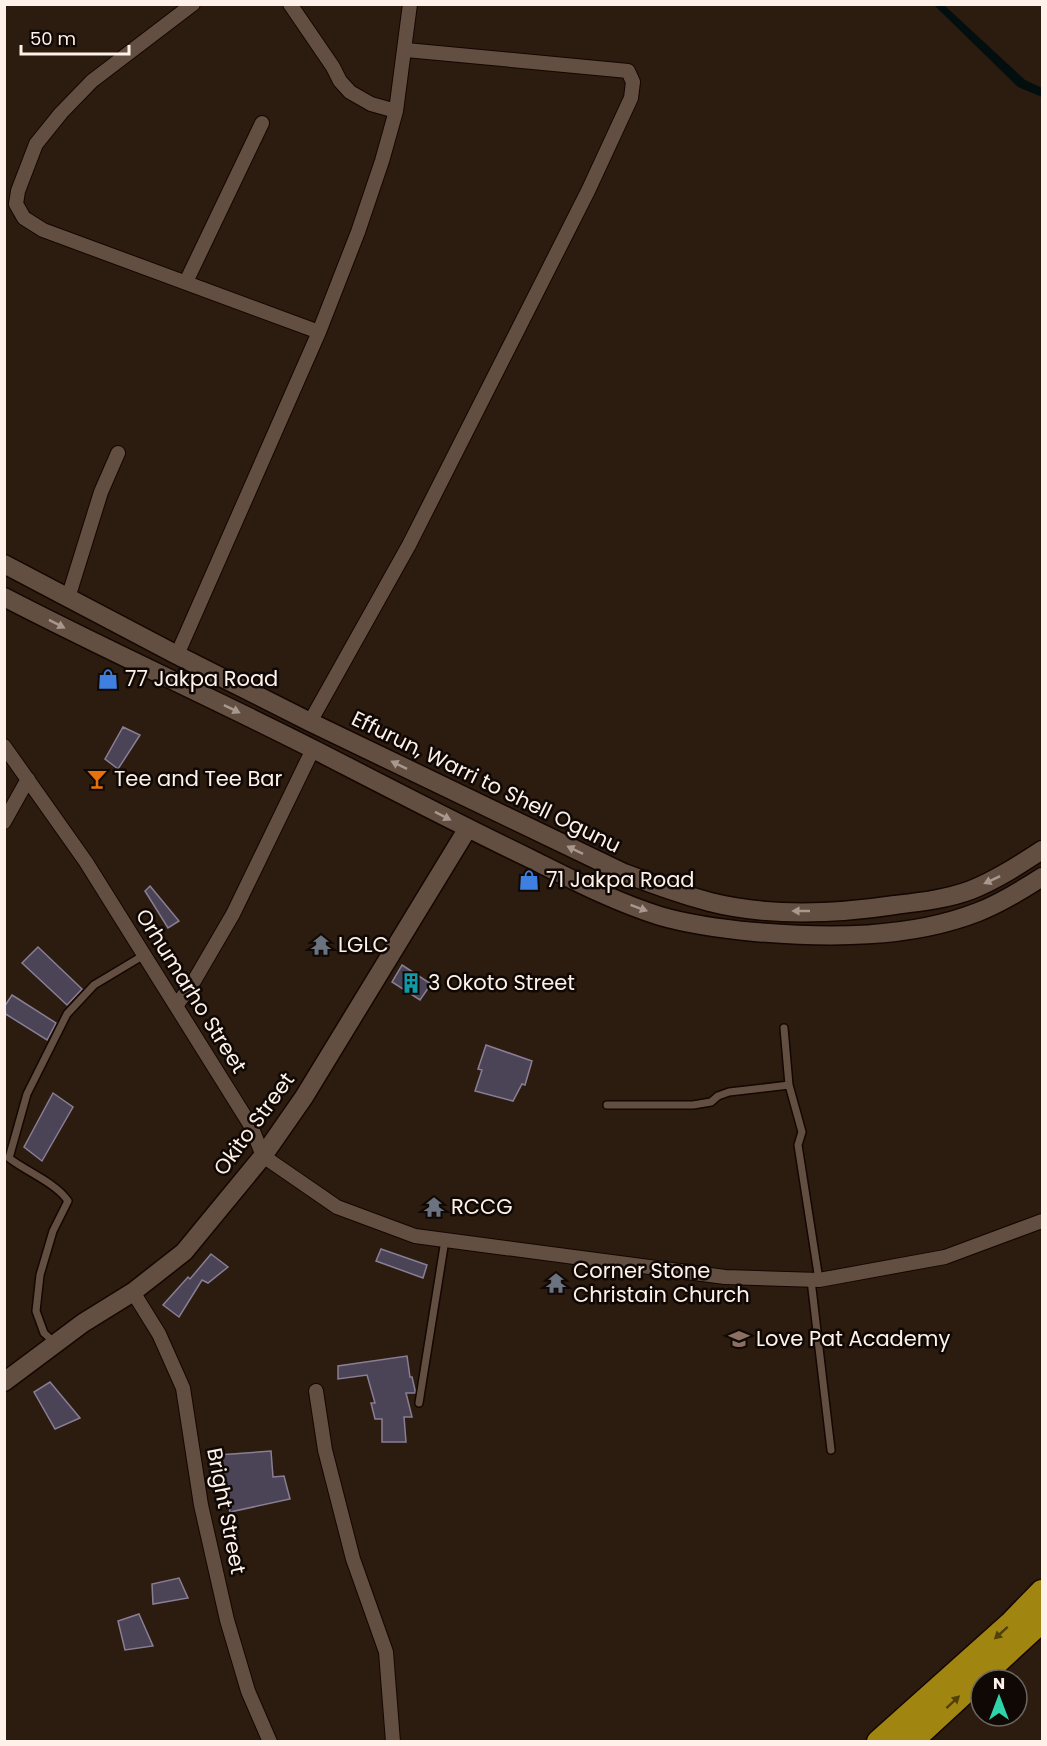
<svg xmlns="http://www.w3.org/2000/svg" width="1047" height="1746" font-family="Poppins,sans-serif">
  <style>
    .water { fill: #030f0f }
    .building { fill: #4b4356; stroke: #897f95; stroke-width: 1.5 }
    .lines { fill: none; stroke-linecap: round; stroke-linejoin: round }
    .lane-casing { stroke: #140600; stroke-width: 10 }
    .street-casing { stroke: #140600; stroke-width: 16 }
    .secondary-casing { stroke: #140600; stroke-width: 21 }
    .highway-casing { stroke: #140600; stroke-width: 27 }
    .lane { stroke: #634f42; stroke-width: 7 }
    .street { stroke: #634f42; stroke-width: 14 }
    .secondary { stroke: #634f42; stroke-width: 18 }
    .highway { stroke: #a08510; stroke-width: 24 }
    .oneway { fill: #a8988d }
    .oneway2 { fill: #504009 }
    .labels { text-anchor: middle; stroke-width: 5; stroke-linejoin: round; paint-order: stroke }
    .poi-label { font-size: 21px; fill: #fdf1e9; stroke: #0f0804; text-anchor: start }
    .street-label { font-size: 21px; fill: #fdf1e9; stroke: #0f0804 }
  </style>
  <rect width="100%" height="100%" fill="#2c1b0f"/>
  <path class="water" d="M 934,5 L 944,5 L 1025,80 L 1042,88 L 1042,97 L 1018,87 Z"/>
  <path class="building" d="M 123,727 L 140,735 L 118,769 L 105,759 Z
    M 150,886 L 179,921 L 168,928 L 145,891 Z
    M 38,947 L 82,989 L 67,1005 L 22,963 Z
    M 402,965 L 431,984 L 420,1000 L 392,982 Z
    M 12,995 L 56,1023 L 47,1040 L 4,1013 L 4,1007 Z
    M 486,1045 L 532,1061 L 525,1085 L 522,1084 L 513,1101 L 475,1091 L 482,1070 L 478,1069 Z
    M 53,1093 L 73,1107 L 42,1161 L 24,1147 Z
    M 381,1249 L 427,1265 L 423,1278 L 376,1261 Z
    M 211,1254 L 228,1267 L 208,1283 L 202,1280 L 179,1317 L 163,1305 L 188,1277 L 190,1279 Z
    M 407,1356 L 410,1377 L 412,1377 L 415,1390 L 415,1393 L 406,1393 L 412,1417 L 404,1417 L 406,1442 L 382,1442 L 382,1419 L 375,1419 L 371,1403 L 375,1403 L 367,1375 L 338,1379 L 338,1366 Z
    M 50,1382 L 80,1418 L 55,1429 L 34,1392 Z
    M 271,1451 L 273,1477 L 284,1476 L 290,1499 L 230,1512 L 218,1455 Z
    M 179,1578 L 188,1598 L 153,1604 L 152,1584 Z
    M 139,1614 L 153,1646 L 125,1650 L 118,1621 Z"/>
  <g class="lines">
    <g class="lane-casing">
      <path id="lane" d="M 784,1028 L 789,1085 L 802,1132 L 798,1145 L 819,1280
        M 607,1105 L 693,1105 L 711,1102 L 718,1096 L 729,1092 L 789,1085
        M 811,1280 L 831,1450
        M 54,1342 L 44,1333 L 36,1311 L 40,1275 L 53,1231 L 68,1201 C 56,1183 27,1172 9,1158 L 27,1094 L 67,1014 L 94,985 L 144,955
        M 419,1403 L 445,1240"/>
    </g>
    <g class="street-casing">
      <path id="street" d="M 193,4 L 92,81 L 61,113 L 36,144 L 18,191 L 16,204 L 24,218 L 43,230 L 319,332
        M 290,4 L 333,67 L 340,81 L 350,92 L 371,104 L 396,111
        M 186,282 L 262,123
        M 68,598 L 101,492 L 118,453
        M 177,655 L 319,332 L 358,232 L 382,161 L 396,111 L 410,4
        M 310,722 L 409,545 L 588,191 L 631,98 L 633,82 L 628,71 L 406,50
        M 4,746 L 86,862 L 251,1126 L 263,1156 L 337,1207 L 415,1236 L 725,1277 L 819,1280 L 945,1257 L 1042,1221
        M 4,822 L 28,779
        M 176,1006 L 194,981 L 233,914 L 313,749
        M 133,1292 L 159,1334 L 183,1388 L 201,1505 L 227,1620 L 248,1691 L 270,1742
        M 316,1391 L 325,1450 L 353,1559 L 386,1652 L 393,1742"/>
    </g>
    <g class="secondary-casing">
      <path id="secondary" d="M 4,564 L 177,655 L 310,722 L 624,873 C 652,884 680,894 710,902 C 769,917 835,914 895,905 C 920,902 947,899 971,890 C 996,880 1019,865 1042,850
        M 4,597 C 108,651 215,699 319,752 C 389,788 460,825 531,859 C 573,880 615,902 660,916 C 691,925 723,929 755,932 C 828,938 909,939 978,912 C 1001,903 1022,890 1042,877
        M 4,1382 L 83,1323 L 133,1292 L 184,1252 L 263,1156 L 304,1097 L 468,828"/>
    </g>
    <g class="highway-casing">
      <path id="highway" d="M 879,1742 L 1011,1624 L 1042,1592
        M 910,1742 L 1042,1620"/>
    </g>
    <use href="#lane" class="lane"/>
    <use href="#street" class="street"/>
    <use href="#secondary" class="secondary"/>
    <use href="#highway" class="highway"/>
  </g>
  <defs><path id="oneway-solid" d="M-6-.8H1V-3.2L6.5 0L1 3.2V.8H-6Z" transform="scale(1.5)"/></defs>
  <g class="oneway">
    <use href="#oneway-solid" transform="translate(57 624) rotate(27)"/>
    <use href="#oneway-solid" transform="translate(232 709) rotate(26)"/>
    <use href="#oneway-solid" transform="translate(399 765) rotate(-154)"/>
    <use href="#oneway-solid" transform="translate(443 816) rotate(27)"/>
    <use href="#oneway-solid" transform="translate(575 850) rotate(-154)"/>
    <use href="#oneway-solid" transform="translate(992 880) rotate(155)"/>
    <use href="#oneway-solid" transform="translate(639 908) rotate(20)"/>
    <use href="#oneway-solid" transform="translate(801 911) rotate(-180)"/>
  </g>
  <g class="oneway2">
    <use href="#oneway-solid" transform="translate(1001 1633) rotate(138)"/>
    <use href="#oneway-solid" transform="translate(953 1702) rotate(-43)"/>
  </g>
  <defs>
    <g id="shop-bare" transform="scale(1.62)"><path d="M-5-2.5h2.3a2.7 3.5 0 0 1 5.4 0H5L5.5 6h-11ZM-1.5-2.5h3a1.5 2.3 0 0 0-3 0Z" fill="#3f7fe0" stroke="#0f0804" stroke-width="2.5" paint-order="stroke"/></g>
    <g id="bar-bare" transform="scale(1.62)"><path d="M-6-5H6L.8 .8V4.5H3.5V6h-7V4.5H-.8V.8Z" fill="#e8710a" stroke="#0f0804" stroke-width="2.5" paint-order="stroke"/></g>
    <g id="temple-bare" transform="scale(1.62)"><path d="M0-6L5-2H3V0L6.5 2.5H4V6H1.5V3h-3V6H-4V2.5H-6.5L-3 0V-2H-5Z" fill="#6b7280" stroke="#0f0804" stroke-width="2.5" paint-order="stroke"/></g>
    <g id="building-bare" transform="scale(1.62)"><path d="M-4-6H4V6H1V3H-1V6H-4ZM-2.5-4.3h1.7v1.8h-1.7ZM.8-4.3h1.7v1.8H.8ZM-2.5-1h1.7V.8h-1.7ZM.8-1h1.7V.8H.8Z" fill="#0f9aa8" stroke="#0f0804" stroke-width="2.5" paint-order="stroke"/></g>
    <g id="school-bare" transform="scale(1.62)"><path d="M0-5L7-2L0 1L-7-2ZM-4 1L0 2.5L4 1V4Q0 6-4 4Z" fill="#8d6e63" stroke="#0f0804" stroke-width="2.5" paint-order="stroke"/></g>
  </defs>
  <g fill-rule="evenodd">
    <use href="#shop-bare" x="108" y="679"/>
    <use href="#bar-bare" x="97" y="779"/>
    <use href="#shop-bare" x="529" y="880"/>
    <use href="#temple-bare" x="321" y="945"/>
    <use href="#building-bare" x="411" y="983"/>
    <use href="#temple-bare" x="434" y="1207"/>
    <use href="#temple-bare" x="556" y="1283"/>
    <use href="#school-bare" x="739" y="1339"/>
  </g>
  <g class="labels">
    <g class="poi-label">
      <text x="125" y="686">77 Jakpa Road</text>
      <text x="114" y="786">Tee and Tee Bar</text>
      <text x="546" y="887">71 Jakpa Road</text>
      <text x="338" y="952">LGLC</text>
      <text x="428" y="990">3 Okoto Street</text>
      <text x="451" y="1214">RCCG</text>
      <text x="573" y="1278">Corner Stone<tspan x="573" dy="24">Christain Church</tspan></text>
      <text x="756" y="1346">Love Pat Academy</text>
    </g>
    <g class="street-label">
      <text transform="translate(486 782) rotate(26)" y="7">Effurun, Warri to Shell Ogunu</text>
      <text transform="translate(191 991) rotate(58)" y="7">Orhumarho Street</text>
      <text transform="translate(254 1124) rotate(-54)" y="7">Okito Street</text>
      <text transform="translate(226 1511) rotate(79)" y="7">Bright Street</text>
    </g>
  </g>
  <rect width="1047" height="1746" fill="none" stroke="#fdf1e9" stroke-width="12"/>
  <g transform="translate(999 1698)"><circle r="28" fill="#0f0804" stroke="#6e6560" stroke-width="1.5"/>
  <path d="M0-4.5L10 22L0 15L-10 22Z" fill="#2ed4aa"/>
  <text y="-9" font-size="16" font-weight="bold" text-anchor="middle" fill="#fdf1e9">N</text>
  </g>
  <path d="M21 45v9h108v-9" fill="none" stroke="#fdf1e9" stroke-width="3"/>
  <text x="30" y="45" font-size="18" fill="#fdf1e9" stroke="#0f0804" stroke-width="4.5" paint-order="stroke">50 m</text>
</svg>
